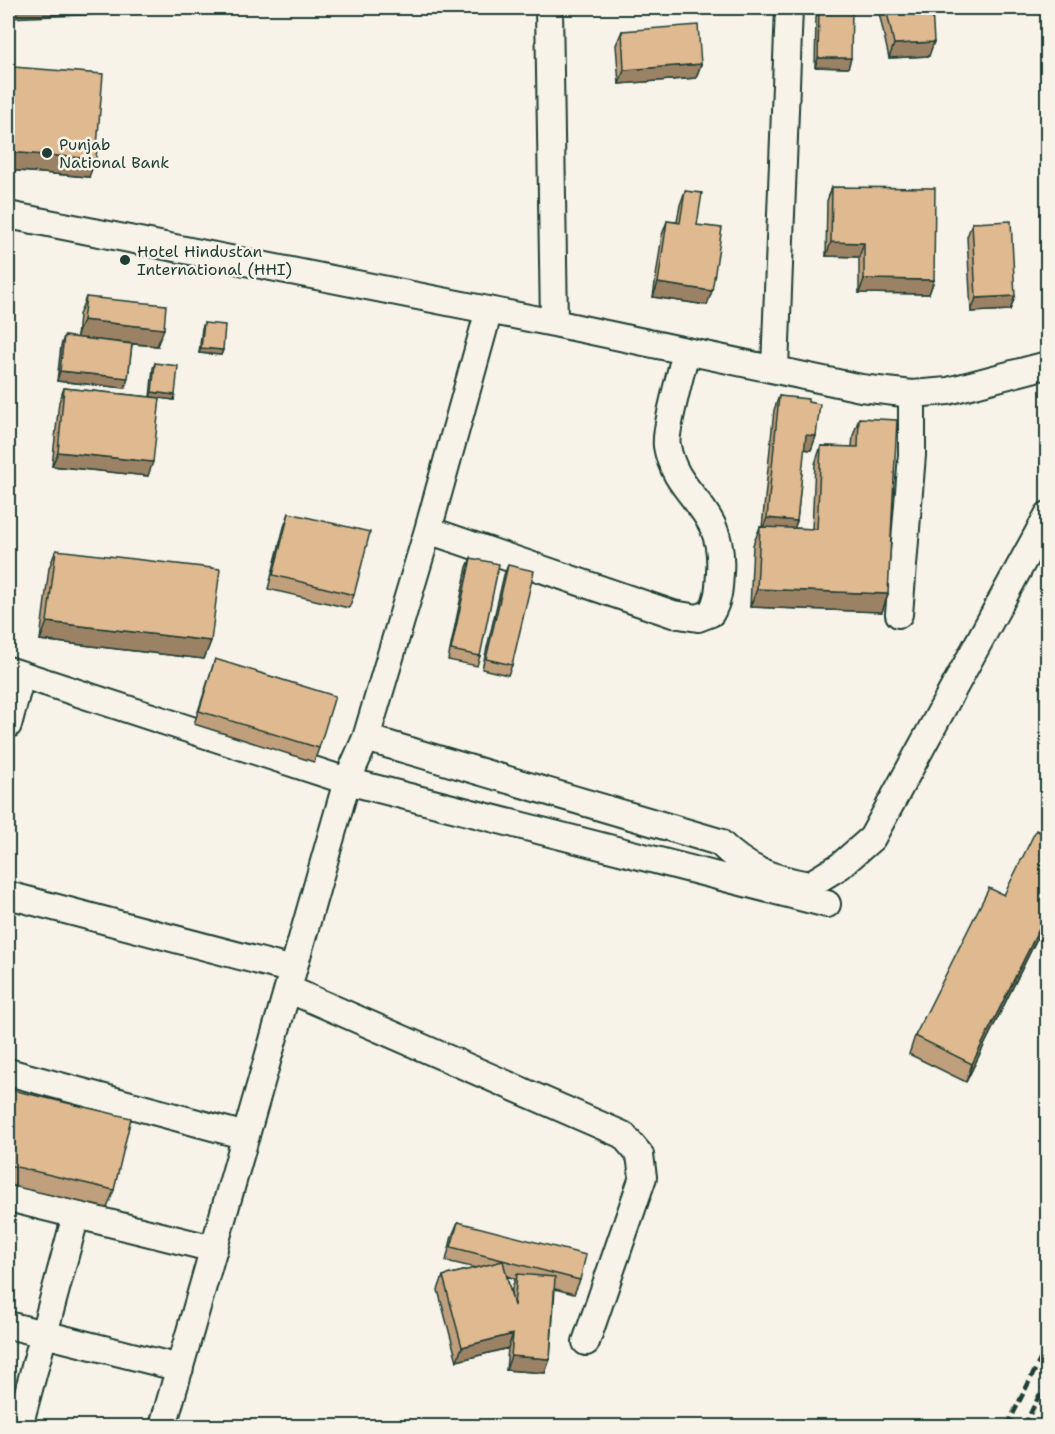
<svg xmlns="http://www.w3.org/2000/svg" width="1055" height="1434" font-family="'Shantell Sans',sans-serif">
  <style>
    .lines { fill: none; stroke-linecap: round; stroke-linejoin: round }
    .street-casing { stroke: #1f3d34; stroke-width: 30 }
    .street { stroke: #f7f3e8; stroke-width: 26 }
    .rail { stroke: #1f3d34; stroke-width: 4.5; stroke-dasharray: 9 4.5; stroke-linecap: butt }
    .wall { fill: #c09f7c; stroke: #1f3d34; stroke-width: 1.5; fill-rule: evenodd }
    .shaded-wall { fill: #9c8265; stroke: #1f3d34; stroke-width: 1.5 }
    .building { fill: #dfb990; stroke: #1f3d34; stroke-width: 1.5 }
    .poi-dot { fill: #1f3d34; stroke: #f7f3e8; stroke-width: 2 }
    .labels { text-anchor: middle; stroke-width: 5; stroke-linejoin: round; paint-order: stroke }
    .poi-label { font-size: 16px; fill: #1f3d34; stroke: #f7f3e8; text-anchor: start }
  </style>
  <rect width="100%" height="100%" fill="#f7f3e8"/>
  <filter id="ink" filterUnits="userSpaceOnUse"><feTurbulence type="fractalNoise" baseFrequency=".0167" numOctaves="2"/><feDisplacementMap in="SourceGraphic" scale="12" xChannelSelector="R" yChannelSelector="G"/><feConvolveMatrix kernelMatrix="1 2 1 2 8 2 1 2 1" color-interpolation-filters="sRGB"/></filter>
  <g filter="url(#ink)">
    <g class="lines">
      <g class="street-casing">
        <path id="street" d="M 549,8 L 554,323
          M 8,215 L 554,323 L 861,388 L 912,394 L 948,391 L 1047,365
          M 775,368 L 789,8
          M 428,530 L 673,614 L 698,618 L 711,613 C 719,599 719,588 720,573 C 725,505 676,499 667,446 C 664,433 682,369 686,351
          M 899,614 L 912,455 L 912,394
          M 8,670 L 347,781 L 827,904
          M 8,725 L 21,676
          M 366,738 L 719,842 C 747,870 771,878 809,885 L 840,866 L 872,838 L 1048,515
          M 8,895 L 293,970
          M 288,989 L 623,1135 L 640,1155 L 643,1177 L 586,1342
          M 8,1072 L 246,1136
          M 8,1198 L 214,1249
          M 8,1325 L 180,1368
          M 19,1426 L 76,1215
          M 163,1426 L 347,781 L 366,738 L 428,530 L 489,310"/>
      </g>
      <use href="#street" class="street"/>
      <path class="rail" d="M 1007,1426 L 1048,1344
        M 1024,1426 L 1048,1378"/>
    </g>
    <path class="wall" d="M 819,8 L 851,58 L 848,68 L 815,67 L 816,18 Z
      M 878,8 L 932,8 L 929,56 L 889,58 Z
      M 622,31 L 701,64 L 696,78 L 619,84 L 616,45 Z
      M 13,67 L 89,177 L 8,170 L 8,81 Z
      M 832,187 L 934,280 L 929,294 L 859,293 L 859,257 L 826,256 L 827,201 Z
      M 685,191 L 697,225 L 707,305 L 653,297 L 662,235 L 667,221 L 677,222 L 680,205 Z
      M 972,223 L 1015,296 L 1010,310 L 971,312 L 967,237 Z
      M 86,297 L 157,346 L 132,344 L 128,378 L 125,388 L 57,381 L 61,346 L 64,336 L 77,338 L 79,315 Z
      M 204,323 L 223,350 L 221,355 L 199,353 L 202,328 Z
      M 155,363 L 174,400 L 160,398 L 148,476 L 52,466 L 59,402 L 64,388 L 150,397 L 153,368 Z
      M 779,396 L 808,402 L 816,436 L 811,450 L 804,449 L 797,521 L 794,528 L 812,529 L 815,464 L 821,446 L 852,447 L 853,436 L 859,418 L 888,594 L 882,612 L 750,607 L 753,545 L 760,527 L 762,527 L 774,410 Z
      M 289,513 L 354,595 L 349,608 L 268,589 L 284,527 Z
      M 56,550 L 211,641 L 204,659 L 40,640 L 49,568 Z
      M 471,558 L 480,656 L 477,666 L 448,660 L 467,567 Z
      M 508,565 L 512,665 L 508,675 L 482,669 L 504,575 Z
      M 215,659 L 319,748 L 314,762 L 194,724 Z
      M 1004,895 L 1047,918 L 966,1082 L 909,1054 L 915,1036 Z
      M 8,1089 L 114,1190 L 107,1208 L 8,1185 Z
      M 458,1222 L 580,1280 L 574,1294 L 555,1289 L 550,1359 L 545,1373 L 506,1370 L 508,1348 L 457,1361 L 438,1290 L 443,1276 L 476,1268 L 446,1261 L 452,1236 ZM 507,1276 L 515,1279 L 512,1288 L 511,1295 Z"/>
    <path class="shaded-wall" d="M 10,8 L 177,8 L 175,11 L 8,18 L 8,14 Z
      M 934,42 L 929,56 L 889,58 L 894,44 Z
      M 818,58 L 851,58 L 848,68 L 815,67 Z
      M 701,64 L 696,78 L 619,84 L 624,70 Z
      M 8,152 L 96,159 L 89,177 L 8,170 Z
      M 831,242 L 864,243 L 859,257 L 826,256 Z
      M 864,279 L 934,280 L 929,294 L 859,293 Z
      M 658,283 L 712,291 L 707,305 L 653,297 Z
      M 1015,296 L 1010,310 L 971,312 L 976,298 Z
      M 83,320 L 164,329 L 157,346 L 76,338 Z
      M 201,348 L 223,350 L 221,355 L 199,353 Z
      M 60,371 L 128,378 L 125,388 L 57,381 Z
      M 152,392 L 175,395 L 174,400 L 150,397 Z
      M 806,435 L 816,436 L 811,450 L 801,449 Z
      M 58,452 L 153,462 L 148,476 L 52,466 Z
      M 767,518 L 797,521 L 792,535 L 761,532 Z
      M 757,589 L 888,594 L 882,612 L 750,607 Z
      M 47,622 L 211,641 L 204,659 L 40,640 Z
      M 1047,913 L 1047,918 L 966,1082 L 972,1064 Z
      M 513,1334 L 508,1348 L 457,1361 L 462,1347 Z
      M 511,1356 L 550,1359 L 545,1373 L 506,1370 Z"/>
    <path class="building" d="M 819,8 L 852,9 L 851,58 L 818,58 Z
      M 886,8 L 932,8 L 934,42 L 894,44 Z
      M 698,25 L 701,64 L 624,70 L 622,31 Z
      M 13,67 L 103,74 L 96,159 L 8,152 L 8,124 Z
      M 832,187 L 935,188 L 934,280 L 864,279 L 864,243 L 831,242 Z
      M 685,191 L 702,193 L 697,225 L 722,228 L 712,291 L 658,283 L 667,221 L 680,223 Z
      M 1011,221 L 1015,296 L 976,298 L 972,223 Z
      M 86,297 L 166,305 L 164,329 L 83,320 Z
      M 204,323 L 225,325 L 223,350 L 201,348 Z
      M 64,336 L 132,344 L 128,378 L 60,371 Z
      M 155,363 L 178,366 L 175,395 L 152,392 Z
      M 64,388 L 160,398 L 153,462 L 58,452 Z
      M 779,396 L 808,399 L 808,402 L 820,404 L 816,436 L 806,435 L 797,521 L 767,518 Z
      M 859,418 L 897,420 L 888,594 L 757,589 L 760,527 L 817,529 L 821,446 L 858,447 Z
      M 289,513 L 370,532 L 354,595 L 273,575 Z
      M 56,550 L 220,569 L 211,641 L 47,622 Z
      M 471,558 L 499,564 L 480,656 L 451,650 Z
      M 508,565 L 534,571 L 512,665 L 486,659 Z
      M 215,659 L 335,696 L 319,748 L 199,711 Z
      M 1036,830 L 1047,836 L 1047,913 L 972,1064 L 915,1036 L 989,888 L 1004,895 Z
      M 8,1089 L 131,1118 L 114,1190 L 8,1165 Z
      M 458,1222 L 586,1255 L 580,1280 L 451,1247 Z
      M 503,1261 L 514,1306 L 517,1274 L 555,1277 L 550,1359 L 511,1356 L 513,1334 L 462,1347 L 443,1276 Z"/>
  </g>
  <g class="poi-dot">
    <circle cx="47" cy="153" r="6"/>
    <circle cx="125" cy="260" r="6"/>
  </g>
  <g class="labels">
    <g class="poi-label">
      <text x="59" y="150">Punjab<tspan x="59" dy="18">National Bank</tspan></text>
      <text x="137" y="257">Hotel Hindustan<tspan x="137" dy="18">International (HHI)</tspan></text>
    </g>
  </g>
  <rect width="1055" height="1434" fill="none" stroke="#f7f3e8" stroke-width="30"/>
  <rect x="15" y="15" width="1025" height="1404" fill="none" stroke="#1f3d34" stroke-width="2" filter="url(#ink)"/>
</svg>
